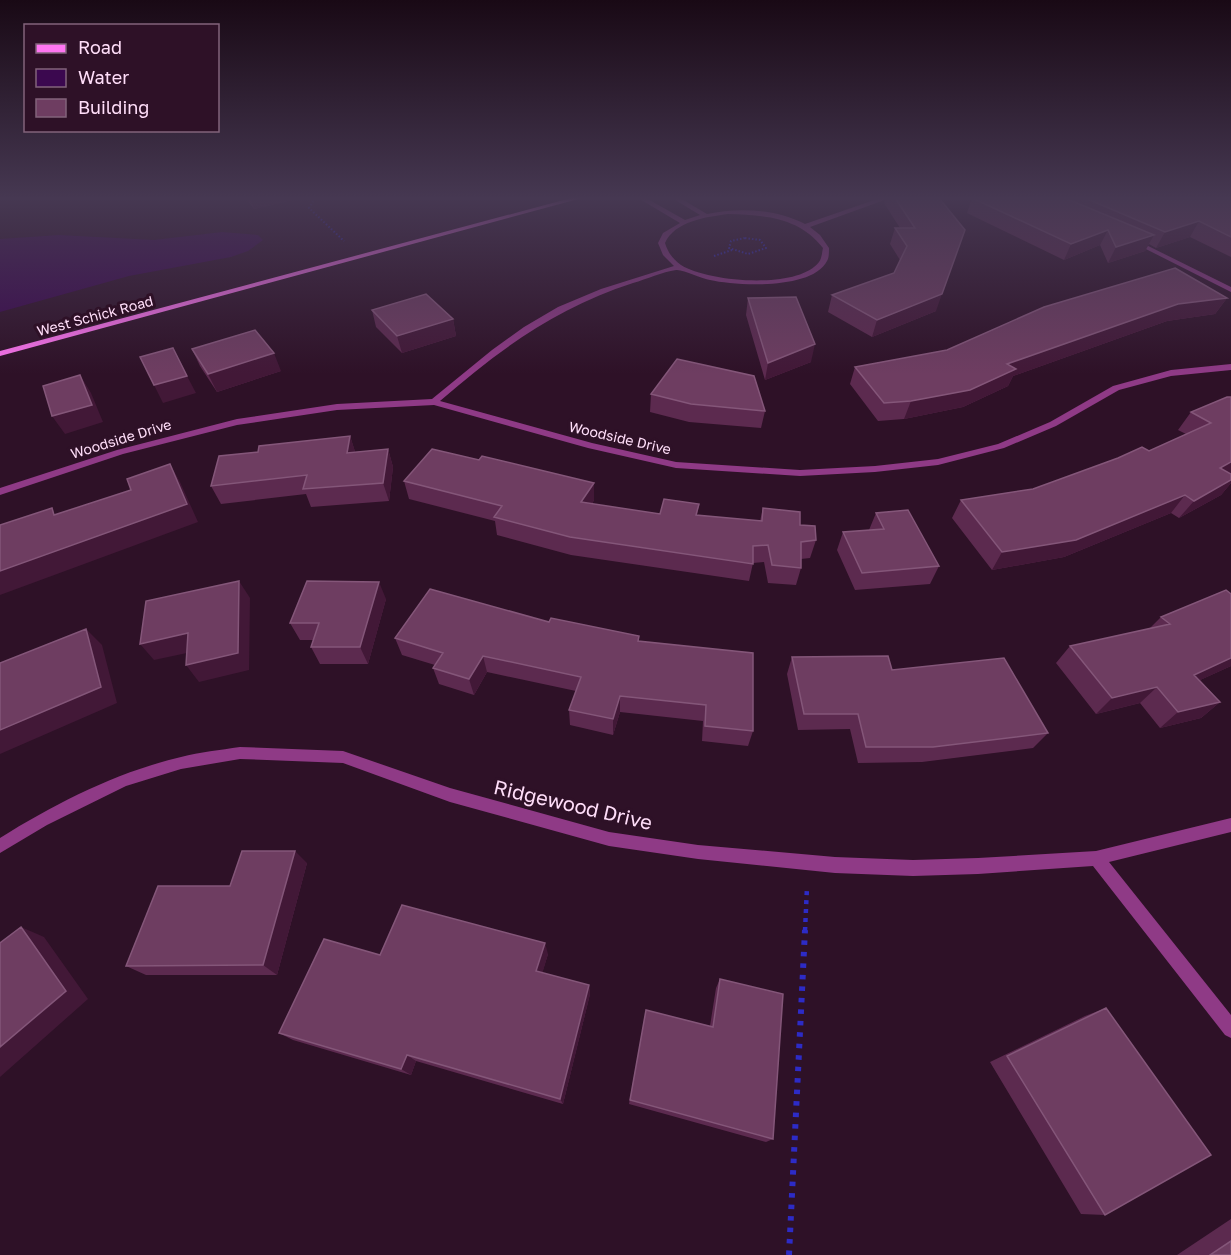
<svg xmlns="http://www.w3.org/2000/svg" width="1231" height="1255" font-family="'Golos Text',sans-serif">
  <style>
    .water { fill: #3b084f }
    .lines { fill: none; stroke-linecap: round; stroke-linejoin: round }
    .path-far2 { stroke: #2d2bc6; stroke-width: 2; stroke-dasharray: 1.5 2; stroke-linecap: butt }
    .path-far1 { stroke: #2d2bc6; stroke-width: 4.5; stroke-dasharray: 4 5; stroke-linecap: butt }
    .path { stroke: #2d2bc6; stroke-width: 6; stroke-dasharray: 4.5 7; stroke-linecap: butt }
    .street { fill: #8f3a86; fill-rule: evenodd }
    .secondary { fill: #ff75f1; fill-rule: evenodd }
    .wall { fill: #5c2a4f }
    .shaded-wall { fill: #421837 }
    .building { fill: #6e3d61; stroke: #845679; stroke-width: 1.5 }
    .labels { text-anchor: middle; stroke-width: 6; stroke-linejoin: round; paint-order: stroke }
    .far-street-label { font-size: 14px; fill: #ffdef9; stroke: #2e1127 }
    .near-street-label { font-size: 20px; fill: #ffdef9; stroke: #2e1127 }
  </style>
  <rect width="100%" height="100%" fill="#2e1127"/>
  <path class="water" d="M 222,232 L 258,235 L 263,240 L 248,251 L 231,257 L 129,276 L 0,312 L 0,239 L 59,235 L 154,240 Z"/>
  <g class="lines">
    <path class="path-far2" d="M 315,198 L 309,208 L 344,241
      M 745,238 L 760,240 L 766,248 L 748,254 L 729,248 L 731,241 Z
      M 714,256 L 732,250"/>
    <path class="path-far1" d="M 805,931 L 807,887"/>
    <path class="path" d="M 789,1255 L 805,930"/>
    <path class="street" d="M 638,198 L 646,198 L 685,220 L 700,215 L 672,198 L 680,198 L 707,214 C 738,207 776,209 805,224 L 880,198 L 890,198 L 810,227 L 820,235 L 829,248 C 829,252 829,258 827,261 C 812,290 737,286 710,280 C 702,279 683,269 676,270 C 662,272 647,279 633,283 C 556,308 500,349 440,401 L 592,443 L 676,462 L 800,470 L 875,466 L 938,459 L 998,444 L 1050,422 L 1113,386 L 1171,370 L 1231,364 L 1231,370 L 1171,376 L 1119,390 L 1056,426 L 1004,448 L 938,465 L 875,472 L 800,476 L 676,468 L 588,448 L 434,405 L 337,410 L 237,425 L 123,454 L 0,495 L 0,488 L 117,450 L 237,419 L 337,404 L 432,399 L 492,350 L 524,327 L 558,307 L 601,289 L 674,266 L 663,255 L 658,243 L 663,233 L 680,223 ZM 728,214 C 765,215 799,217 823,248 C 822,252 822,258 819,262 C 798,290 708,282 681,265 C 673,259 668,253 665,243 C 675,221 706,217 728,214 Z
      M 1132,238 L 1231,287 L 1231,292 L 1130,241 L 1129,240 Z
      M 240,747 L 343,751 L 450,788 L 609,832 L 698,845 L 835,857 L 913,860 L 978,858 L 1096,851 L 1231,818 L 1231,832 L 1109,862 L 1231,1015 L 1231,1038 L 1225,1035 L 1093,866 L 978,874 L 913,876 L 835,873 L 698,859 L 609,846 L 450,802 L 343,763 L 240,759 L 181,769 L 126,786 L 47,825 L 0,853 L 0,838 C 56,803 117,772 181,757 C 200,752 220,750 240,747 Z"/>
    <path class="secondary" d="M 571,198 L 582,198 L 0,356 L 0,351 Z"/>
  </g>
  <path class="wall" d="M 246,198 L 297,198 L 297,199 L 254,209 Z
    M 885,198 L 939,198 L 936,311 L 872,337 L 828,312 L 832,295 L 894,273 L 900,260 L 890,244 L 895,228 L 900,228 L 884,203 Z
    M 972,198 L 1231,198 L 1231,257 L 1190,237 L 1156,248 L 1149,244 L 1145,251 L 1108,263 L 1100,245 L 1064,260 L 967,213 Z
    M 748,298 L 811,362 L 765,380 L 746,315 Z
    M 1227,298 L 1215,314 L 1167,321 L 1013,376 L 1008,386 L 963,407 L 904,419 L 878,421 L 850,384 L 855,367 Z
    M 372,310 L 453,319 L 456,336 L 402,353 L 376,327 Z
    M 192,349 L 281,371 L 217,392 L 200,366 Z
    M 651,394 L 765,411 L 761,428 L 689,422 L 650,412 Z
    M 1231,397 L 1231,483 L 1221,495 L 1179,518 L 1171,513 L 1064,557 L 992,570 L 952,518 L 961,500 L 1033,489 L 1149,451 L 1186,434 L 1178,430 L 1191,412 Z
    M 350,436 L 355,452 L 388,449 L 393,467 L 389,501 L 311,507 L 306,494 L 221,504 L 211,486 L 258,452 Z
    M 404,481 L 594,500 L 592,504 L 660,514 L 699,504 L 697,515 L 760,521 L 763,508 L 800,525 L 816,540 L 810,558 L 801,559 L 801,568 L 796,585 L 768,583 L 764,562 L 753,563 L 749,581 L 571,555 L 497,535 L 495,521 L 409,499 Z
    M 876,513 L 939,566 L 930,584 L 855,590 L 837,550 L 843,532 L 869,530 Z
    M 1231,594 L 1231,666 L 1200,680 L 1220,702 L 1201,718 L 1160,728 L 1140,703 L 1096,714 L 1056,663 L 1070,646 L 1149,629 L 1161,617 Z
    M 386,599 L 368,664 L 320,664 L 311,647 L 313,640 L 300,640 L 290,623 Z
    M 549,622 L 639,636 L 639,642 L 753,731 L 748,746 L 702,741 L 703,721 L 620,712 L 613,735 L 570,725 L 569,710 L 576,691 L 487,672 L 474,695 L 439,684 L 433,668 L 435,665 L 402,655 L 395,638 Z
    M 792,657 L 892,670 L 1048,733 L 1033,748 L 922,762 L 858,763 L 850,729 L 798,730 L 787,674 Z
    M 307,863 L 277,975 L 146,975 L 126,966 L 230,886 Z
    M 548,954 L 542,973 L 589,985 L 590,994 L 563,1104 L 416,1061 L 411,1075 L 293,1040 L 279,1033 L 380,955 Z
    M 720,979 L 773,1139 L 766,1142 L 629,1104 L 646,1010 L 710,1026 L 716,988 Z
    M 1106,1008 L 1105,1215 L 1081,1214 L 990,1062 L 1085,1016 Z
    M 1231,1219 L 1231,1255 L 1177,1255 Z"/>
  <path class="shaded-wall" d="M 250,198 L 297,198 L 297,199 L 254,209 Z
    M 1199,221 L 1190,237 L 1156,248 L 1165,232 Z
    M 1108,230 L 1100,245 L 1064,260 L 1071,244 Z
    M 1154,235 L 1145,251 L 1108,263 L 1116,247 Z
    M 942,294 L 936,311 L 872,337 L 877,320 Z
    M 1227,298 L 1215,314 L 1167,321 L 1013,376 L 1008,386 L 963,407 L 904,419 L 911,401 L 1007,364 L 1178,304 Z
    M 453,319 L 456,336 L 402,353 L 397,336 Z
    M 815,344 L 811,362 L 765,380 L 768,363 Z
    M 274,353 L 281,371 L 217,392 L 208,374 Z
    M 80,375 L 91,393 L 103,422 L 65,434 L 52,416 Z
    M 187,376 L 196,393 L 163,403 L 154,385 Z
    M 350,436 L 356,454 L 347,453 Z
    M 388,449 L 393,467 L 389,501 L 383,483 Z
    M 1231,462 L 1231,473 L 1205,485 L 1220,468 Z
    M 170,464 L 180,482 L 198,522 L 0,595 L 0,571 L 187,504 Z
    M 1231,480 L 1231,483 L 1221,495 L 1179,518 L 1194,501 Z
    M 594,483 L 594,500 L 582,520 L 581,502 Z
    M 1185,495 L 1171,513 L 1064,557 L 992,570 L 1002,552 Z
    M 239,581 L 250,598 L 249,670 L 199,682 L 186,665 Z
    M 379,582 L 386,599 L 368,664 L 360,647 Z
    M 86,629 L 102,645 L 117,703 L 0,754 L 0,730 Z
    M 188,633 L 201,650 L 154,660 L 140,644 Z
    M 483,656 L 487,672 L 474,695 L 469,679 Z
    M 1231,658 L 1231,666 L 1176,691 L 1194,675 Z
    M 1157,687 L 1140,703 L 1096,714 L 1112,698 Z
    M 620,696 L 620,712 L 613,735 L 613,719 Z
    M 1220,702 L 1201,718 L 1160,728 L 1178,712 Z
    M 295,851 L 307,863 L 277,975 L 263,965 Z
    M 21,927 L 44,937 L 88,999 L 0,1077 L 0,1047 Z
    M 545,943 L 548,954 L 540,981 L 536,971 Z
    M 589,985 L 590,994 L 563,1104 L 560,1099 Z
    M 407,1055 L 416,1061 L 411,1075 L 401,1069 Z"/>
  <path class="building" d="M 895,198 L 939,198 L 965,230 L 942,294 L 877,320 L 832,295 L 894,273 L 907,246 L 895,228 L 915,228 Z
    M 972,198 L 1065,198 L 1154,235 L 1116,247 L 1108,230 L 1071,244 Z
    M 1085,198 L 1231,198 L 1231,237 L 1199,221 L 1165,232 Z
    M 1175,268 L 1227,298 L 1178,304 L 1007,364 L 1016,369 L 970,390 L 911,401 L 884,403 L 855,367 L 947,350 L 1044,307 Z
    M 426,294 L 453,319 L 397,336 L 372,310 Z
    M 796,297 L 815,344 L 768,363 L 748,298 Z
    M 255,330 L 274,353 L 208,374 L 192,349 Z
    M 173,348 L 187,376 L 154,385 L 140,357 Z
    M 677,359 L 754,376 L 765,411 L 691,404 L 651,394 Z
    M 80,375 L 92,405 L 52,416 L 43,386 Z
    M 1227,397 L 1231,397 L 1231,462 L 1220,468 L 1231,474 L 1231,480 L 1194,501 L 1185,495 L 1076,540 L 1002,552 L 961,500 L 1033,489 L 1118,458 L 1142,447 L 1149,451 L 1211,423 L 1191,412 Z
    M 350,436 L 347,453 L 388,449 L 383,483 L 303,489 L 307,475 L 211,486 L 219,456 L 258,452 L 259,446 Z
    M 432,449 L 479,460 L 482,456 L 594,483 L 581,502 L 660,514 L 664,499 L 699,504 L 696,515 L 762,521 L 763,508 L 800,512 L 800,525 L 815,526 L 816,540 L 801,542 L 801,568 L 772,565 L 768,545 L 753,546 L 753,564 L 570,537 L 494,517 L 502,506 L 404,481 Z
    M 170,464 L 187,504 L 0,571 L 0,525 L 52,508 L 54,515 L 131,490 L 127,479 Z
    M 908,510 L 939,566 L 862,573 L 843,532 L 884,529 L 876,513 Z
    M 239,581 L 238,653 L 186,665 L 188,633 L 140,644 L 146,601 Z
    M 307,581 L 379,582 L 360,647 L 311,647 L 319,623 L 290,623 Z
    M 430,589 L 549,622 L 551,618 L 639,636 L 638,641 L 753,653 L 753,731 L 705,726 L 706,705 L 620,696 L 613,719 L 569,710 L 581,677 L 483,656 L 469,679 L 433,668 L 443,653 L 395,638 Z
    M 1226,590 L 1231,594 L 1231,658 L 1194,675 L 1220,702 L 1178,712 L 1157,687 L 1112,698 L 1070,646 L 1170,624 L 1161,617 Z
    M 86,629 L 101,687 L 0,730 L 0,663 Z
    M 888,656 L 892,670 L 1004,658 L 1048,733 L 933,747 L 866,747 L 858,714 L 804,714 L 792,657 Z
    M 242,851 L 295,851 L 263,965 L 126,966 L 158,886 L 230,886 Z
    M 402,905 L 545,943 L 536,971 L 589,985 L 560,1099 L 407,1055 L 401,1069 L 279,1033 L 324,939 L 380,955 Z
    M 21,927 L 66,991 L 0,1047 L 0,943 Z
    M 720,979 L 783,994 L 773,1139 L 630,1100 L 646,1010 L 713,1027 Z
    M 1106,1008 L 1211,1155 L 1105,1215 L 1007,1056 Z
    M 1231,1241 L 1231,1255 L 1210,1255 Z"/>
  <linearGradient id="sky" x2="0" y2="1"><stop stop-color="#190915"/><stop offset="0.53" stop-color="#463852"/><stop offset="1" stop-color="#463852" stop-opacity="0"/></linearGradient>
  <rect width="1231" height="374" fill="url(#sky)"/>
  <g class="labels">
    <g class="far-street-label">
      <text transform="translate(95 316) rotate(-15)" y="5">West Schick Road</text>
      <text transform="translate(620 438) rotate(13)" y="5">Woodside Drive</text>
      <text transform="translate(121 439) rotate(-17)" y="5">Woodside Drive</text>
    </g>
    <g class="near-street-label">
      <text transform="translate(573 805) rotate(13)" y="7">Ridgewood Drive</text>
    </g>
  </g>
  <rect x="24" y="24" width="195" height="108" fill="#2e1127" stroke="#82637b" stroke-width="1.5"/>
  <rect x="36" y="44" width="30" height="9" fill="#ff75f1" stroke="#82637b" stroke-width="1.5"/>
  <text x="78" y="54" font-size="18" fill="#ffdef9">Road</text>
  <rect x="36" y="69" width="30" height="18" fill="#3b084f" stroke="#82637b" stroke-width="1.5"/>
  <text x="78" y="84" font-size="18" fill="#ffdef9">Water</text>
  <rect x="36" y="99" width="30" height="18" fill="#6e3d61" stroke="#82637b" stroke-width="1.5"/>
  <text x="78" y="114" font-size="18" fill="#ffdef9">Building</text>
</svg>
